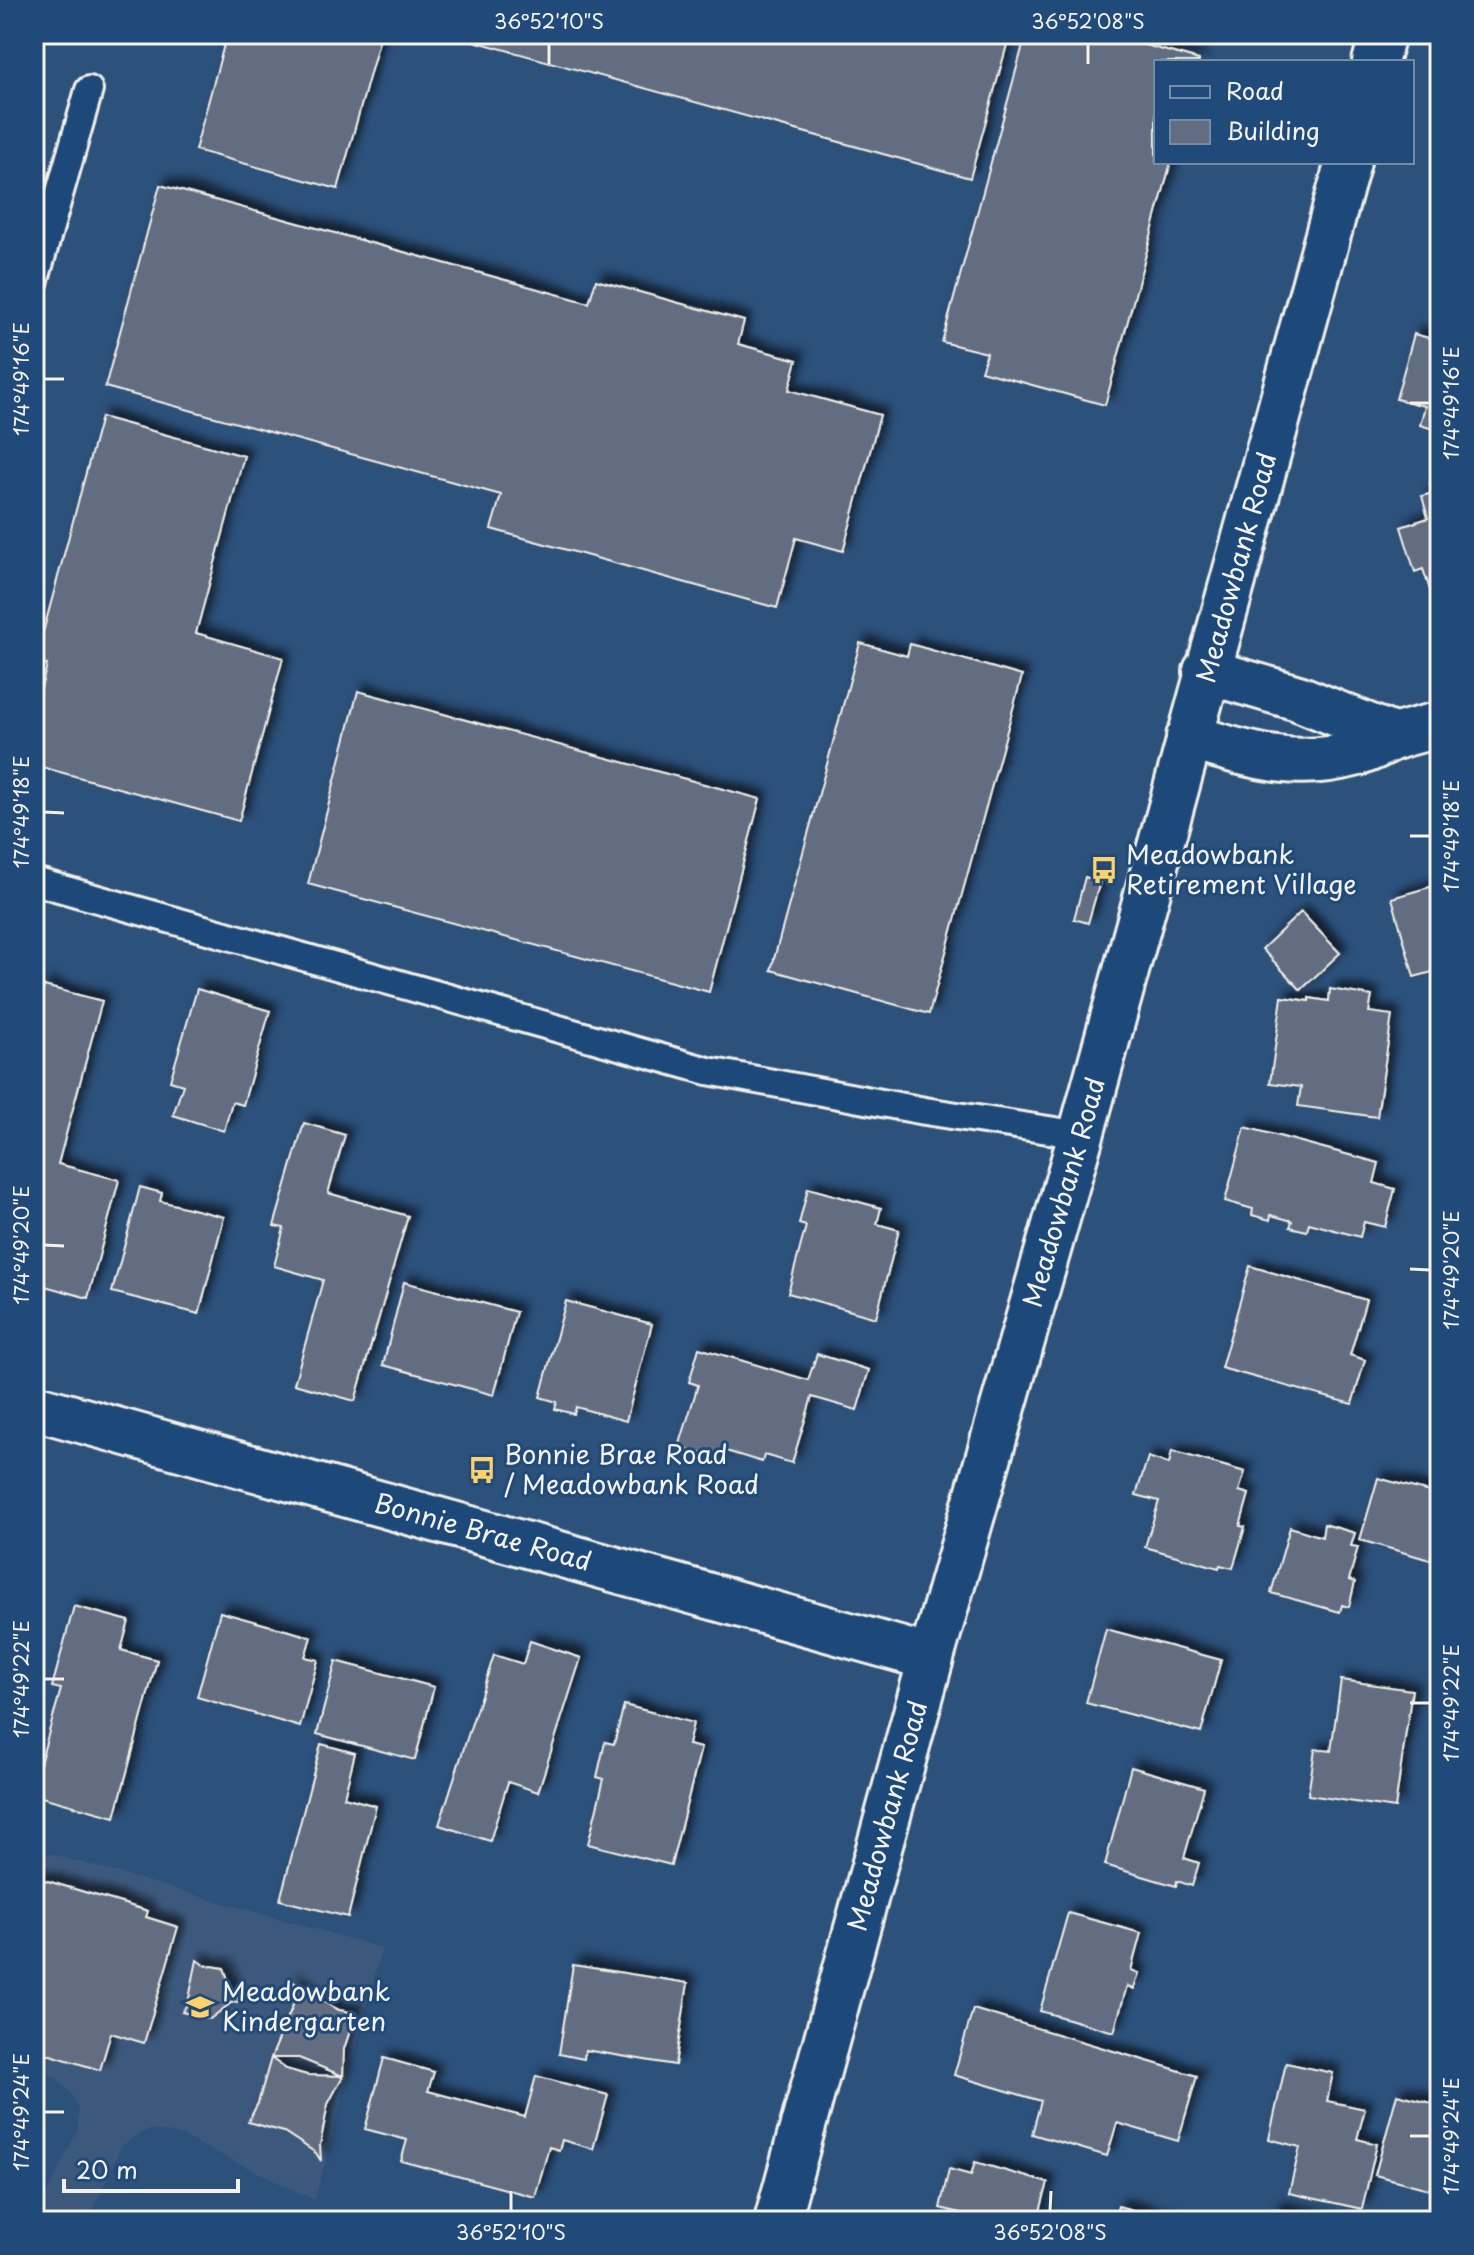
<svg xmlns="http://www.w3.org/2000/svg" width="1474" height="2255" font-family="'Playpen Sans',sans-serif">
  <style>
    .built { fill: #3c597d }
    .building { fill: #626d81; stroke: #f4f1e8; stroke-width: 2; filter: url(#shadow) }
    .lines { fill: none; stroke-linecap: round; stroke-linejoin: round }
    .service-casing { stroke: #f4f1e8; stroke-width: 32 }
    .minor-casing { stroke: #f4f1e8; stroke-width: 50 }
    .service { stroke: #1f4a7a; stroke-width: 26 }
    .minor { stroke: #1f4a7a; stroke-width: 44 }
    .ticks { fill: none; stroke: #f4f1e8; stroke-width: 3 }
    .labels { text-anchor: middle; stroke-width: 6; stroke-linejoin: round; paint-order: stroke }
    .street-label { font-size: 26px; fill: #f4f1e8; stroke: #1f4a7a }
    .poi-label { font-size: 26px; fill: #f4f1e8; stroke: #1f4a7a; text-anchor: start }
    .neatline { fill: none; stroke: #f4f1e8; stroke-width: 3 }
    .ticks-label { font-size: 20px; text-anchor: middle; fill: #f4f1e8 }
  </style>
  <defs>
    <filter id="shadow"><feDropShadow dx="7" dy="-7" stdDeviation="4" flood-color="#0009"/></filter>
  </defs>
  <rect width="100%" height="100%" fill="#2c517b"/>
  <filter id="ink" filterUnits="userSpaceOnUse"><feTurbulence type="fractalNoise" baseFrequency=".0125" numOctaves="2"/><feDisplacementMap in="SourceGraphic" scale="16" xChannelSelector="R" yChannelSelector="G"/><feConvolveMatrix kernelMatrix="1 2 1 2 8 2 1 2 1" color-interpolation-filters="sRGB"/></filter>
  <g filter="url(#ink)">
    <path class="built" d="M 34,1849 L 382,1948 L 315,2200 L 178,2134 L 150,2130 L 135,2136 L 121,2147 L 88,2221 L 34,2221 L 78,2129 L 78,2110 L 71,2093 L 56,2077 L 34,2066 Z"/>
    <path class="building" d="M 227,34 L 381,34 L 338,189 L 195,150 Z
      M 448,34 L 1010,34 L 970,178 Z
      M 1026,34 L 1106,34 L 1199,60 L 1199,62 L 1156,62 L 1156,162 L 1171,162 L 1105,405 L 981,371 L 987,353 L 942,342 Z
      M 160,185 L 589,303 L 596,280 L 744,321 L 738,344 L 797,360 L 789,390 L 880,415 L 843,551 L 796,538 L 777,608 L 491,529 L 501,495 L 105,387 Z
      M 1414,334 L 1440,341 L 1440,431 L 1420,425 L 1425,406 L 1396,399 Z
      M 101,417 L 244,456 L 196,633 L 283,658 L 239,821 L 34,765 L 34,715 L 47,665 L 35,662 Z
      M 1440,479 L 1440,543 L 1437,544 L 1440,552 L 1440,594 L 1432,596 L 1423,569 L 1415,572 L 1401,527 L 1428,518 L 1422,496 L 1433,493 L 1430,483 Z
      M 860,643 L 907,656 L 910,644 L 1022,676 L 929,1014 L 771,970 Z
      M 358,691 L 760,799 L 709,992 L 308,884 Z
      M 1085,877 L 1100,882 L 1088,923 L 1074,919 Z
      M 1440,884 L 1440,970 L 1414,977 L 1392,898 Z
      M 1301,912 L 1340,953 L 1301,990 L 1262,949 Z
      M 44,986 L 102,1001 L 58,1164 L 119,1180 L 88,1298 L 34,1283 L 37,1255 L 34,1254 L 34,1022 Z
      M 197,989 L 270,1011 L 243,1105 L 232,1102 L 224,1131 L 173,1115 L 183,1085 L 170,1081 Z
      M 1330,989 L 1372,996 L 1369,1012 L 1392,1015 L 1377,1117 L 1298,1106 L 1301,1087 L 1270,1083 L 1282,997 L 1309,1001 L 1309,998 L 1329,1001 Z
      M 304,1123 L 345,1135 L 328,1193 L 408,1216 L 355,1401 L 294,1384 L 323,1280 L 274,1266 L 284,1228 L 274,1226 Z
      M 1245,1127 L 1379,1163 L 1374,1183 L 1395,1189 L 1385,1227 L 1364,1222 L 1360,1237 L 1309,1223 L 1307,1231 L 1290,1227 L 1292,1221 L 1271,1215 L 1270,1220 L 1252,1215 L 1253,1209 L 1225,1201 Z
      M 140,1187 L 162,1193 L 160,1201 L 224,1217 L 199,1314 L 112,1292 Z
      M 808,1188 L 881,1208 L 877,1224 L 899,1230 L 876,1318 L 788,1293 L 806,1226 L 799,1224 Z
      M 1250,1266 L 1366,1300 L 1350,1355 L 1365,1360 L 1352,1404 L 1221,1368 Z
      M 404,1282 L 516,1312 L 494,1395 L 383,1365 Z
      M 566,1301 L 652,1324 L 626,1421 L 576,1407 L 574,1414 L 555,1409 L 557,1402 L 540,1397 Z
      M 699,1348 L 808,1380 L 817,1354 L 869,1370 L 857,1410 L 812,1397 L 792,1463 L 764,1455 L 762,1462 L 726,1451 L 723,1460 L 679,1447 L 698,1385 L 689,1382 Z
      M 1172,1451 L 1245,1472 L 1239,1491 L 1249,1494 L 1240,1526 L 1245,1527 L 1233,1568 L 1220,1565 L 1219,1568 L 1145,1547 L 1159,1501 L 1136,1495 L 1148,1457 L 1169,1464 Z
      M 1378,1478 L 1440,1495 L 1440,1528 L 1430,1560 L 1360,1540 Z
      M 1324,1524 L 1355,1533 L 1351,1546 L 1358,1547 L 1349,1580 L 1355,1582 L 1349,1607 L 1342,1605 L 1340,1612 L 1271,1593 L 1290,1527 L 1322,1537 Z
      M 74,1606 L 129,1621 L 121,1650 L 157,1660 L 115,1817 L 34,1795 L 34,1785 L 61,1689 L 52,1687 Z
      M 220,1612 L 311,1637 L 305,1657 L 318,1660 L 300,1727 L 197,1697 Z
      M 1106,1629 L 1221,1660 L 1201,1733 L 1086,1703 Z
      M 530,1641 L 581,1658 L 538,1792 L 508,1782 L 490,1841 L 439,1825 L 494,1655 L 523,1664 Z
      M 336,1661 L 434,1687 L 415,1760 L 317,1734 Z
      M 1341,1680 L 1412,1690 L 1395,1808 L 1308,1795 L 1315,1749 L 1331,1751 Z
      M 624,1705 L 693,1723 L 688,1745 L 701,1748 L 671,1865 L 588,1844 L 604,1779 L 597,1777 L 605,1742 L 614,1744 Z
      M 321,1744 L 355,1753 L 344,1797 L 376,1806 L 348,1917 L 280,1900 Z
      M 1131,1767 L 1204,1788 L 1184,1858 L 1199,1863 L 1192,1886 L 1177,1881 L 1176,1886 L 1105,1865 Z
      M 34,1877 L 148,1911 L 146,1917 L 178,1927 L 144,2043 L 111,2033 L 100,2070 L 34,2050 Z
      M 1068,1913 L 1141,1933 L 1131,1970 L 1139,1973 L 1134,1989 L 1127,1986 L 1114,2032 L 1040,2011 Z
      M 197,1960 L 205,1965 L 224,1968 L 232,1991 L 240,2001 L 231,2003 L 210,2019 L 182,2012 L 188,2003 Z
      M 573,1965 L 688,1983 L 675,2065 L 585,2050 L 584,2059 L 559,2054 Z
      M 292,1981 L 320,2000 L 339,2010 L 356,2013 L 344,2049 L 343,2076 L 299,2058 L 271,2058 L 293,2005 L 295,1991 Z
      M 973,2009 L 1197,2076 L 1178,2141 L 1117,2123 L 1107,2156 L 1032,2134 L 1041,2101 L 954,2075 Z
      M 271,2058 L 286,2069 L 307,2075 L 343,2076 L 328,2104 L 320,2145 L 321,2161 L 316,2153 L 284,2132 L 248,2122 L 258,2103 Z
      M 384,2058 L 434,2072 L 428,2091 L 525,2117 L 536,2076 L 608,2095 L 593,2149 L 562,2140 L 559,2150 L 549,2147 L 535,2197 L 401,2161 L 407,2140 L 365,2129 Z
      M 1286,2063 L 1333,2073 L 1327,2101 L 1365,2109 L 1357,2139 L 1377,2144 L 1362,2209 L 1289,2193 L 1300,2147 L 1269,2139 Z
      M 1397,2094 L 1440,2105 L 1440,2192 L 1375,2175 Z
      M 975,2162 L 1048,2183 L 1038,2218 L 1045,2221 L 957,2221 L 960,2213 L 940,2208 L 949,2169 L 971,2175 Z
      M 1118,2206 L 1173,2221 L 1114,2221 Z
      M 1274,2209 L 1322,2220 L 1322,2221 L 1272,2221 Z"/>
    <g class="lines">
      <g class="service-casing">
        <path id="service" d="M 34,283 L 89,90
          M 34,881 L 708,1071 L 925,1111 L 1081,1135"/>
      </g>
      <g class="minor-casing">
        <g id="minor">
          <path d="M 1375,62 L 1383,34"/>
          <path d="M 1206,671 L 1298,698 L 1395,737"/>
          <path d="M 1189,737 C 1251,755 1293,771 1358,753 C 1370,750 1381,743 1392,738 C 1408,732 1424,729 1440,724"/>
          <path id="s1" d="M 34,1407 L 931,1658"/>
          <path id="s2" d="M 777,2221 L 931,1658 L 1081,1135 L 1348,162"/>
        </g>
      </g>
      <use href="#service" class="service"/>
      <use href="#minor" class="minor"/>
    </g>
  </g>
  <path class="ticks" d="M 549,64 L 549,44M 1088,64 L 1088,44M 44,379 L 64,379M 1410,403 L 1430,403M 44,812 L 64,813M 1410,836 L 1430,836M 44,1245 L 64,1246M 1410,1269 L 1430,1270M 44,1679 L 64,1679M 1410,1703 L 1430,1703M 44,2112 L 64,2112M 1410,2136 L 1430,2136M 511,2211 L 511,2191M 1050,2211 L 1051,2191"/>
  <defs>
    <g id="bus-bare" transform="scale(2.16)"><path d="M-5-6H5V4H4V6H2V4H-2V6H-4V4H-5ZM-3.5-4V0h7V-4ZM-3.5 1.2v1.5H-2V1.2ZM2 1.2v1.5H3.5V1.2Z" fill="#ffd166" stroke="#1f4a7a" stroke-width="2.5" paint-order="stroke"/></g>
    <g id="school-bare" transform="scale(2.16)"><path d="M0-5L7-2L0 1L-7-2ZM-4 1L0 2.5L4 1V4Q0 6-4 4Z" fill="#ffd166" stroke="#1f4a7a" stroke-width="2.5" paint-order="stroke"/></g>
  </defs>
  <g fill-rule="evenodd">
    <use href="#bus-bare" x="1104" y="870"/>
    <use href="#bus-bare" x="482" y="1470"/>
    <use href="#school-bare" x="200" y="2007"/>
  </g>
  <g class="labels">
    <g class="street-label">
      <text dy="9" stroke="none"><textPath href="#s2" startOffset="1716">Meadowbank Road</textPath></text>
      <text dy="9" stroke="none"><textPath href="#s2" startOffset="1068">Meadowbank Road</textPath></text>
      <text dy="9" stroke="none"><textPath href="#s1" startOffset="466">Bonnie Brae Road</textPath></text>
      <text dy="9" stroke="none"><textPath href="#s2" startOffset="420">Meadowbank Road</textPath></text>
    </g>
    <g class="poi-label">
      <text x="1126" y="864">Meadowbank<tspan x="1126" dy="30">Retirement Village</tspan></text>
      <text x="504" y="1464">Bonnie Brae Road<tspan x="504" dy="30">/ Meadowbank Road</tspan></text>
      <text x="222" y="2001">Meadowbank<tspan x="222" dy="30">Kindergarten</tspan></text>
    </g>
  </g>
  <rect width="1474" height="2255" fill="none" stroke="#1f4a7a" stroke-width="88"/>
  <rect x="1154" y="60" width="260" height="104" fill="#1f4a7a" stroke="#748da6" stroke-width="2"/>
  <rect x="1170" y="86" width="40" height="12" fill="#1f4a7a" stroke="#748da6" stroke-width="2"/>
  <text x="1226" y="100" font-size="24" fill="#f4f1e8">Road</text>
  <rect x="1170" y="120" width="40" height="24" fill="#626d81" stroke="#748da6" stroke-width="2"/>
  <text x="1226" y="140" font-size="24" fill="#f4f1e8">Building</text>
  <path d="M64 2179v12h174v-12" fill="none" stroke="#f4f1e8" stroke-width="4"/>
  <text x="76" y="2179" font-size="24" fill="#f4f1e8" stroke="#1f4a7a" stroke-width="6" paint-order="stroke">20 m</text>
  <rect x="44" y="44" width="1386" height="2167" class="neatline"/>
  <g class="ticks-label">
    <text x="549" y="29">36°52'10"S</text>
    <text x="1088" y="29">36°52'08"S</text>
    <text transform="translate(22 379) rotate(-90)" y="7">174°49'16"E</text>
    <text transform="translate(1452 403) rotate(-90)" y="7">174°49'16"E</text>
    <text transform="translate(22 812) rotate(-90)" y="7">174°49'18"E</text>
    <text transform="translate(1452 836) rotate(-90)" y="7">174°49'18"E</text>
    <text transform="translate(22 1245) rotate(-90)" y="7">174°49'20"E</text>
    <text transform="translate(1452 1270) rotate(-90)" y="7">174°49'20"E</text>
    <text transform="translate(22 1679) rotate(-90)" y="7">174°49'22"E</text>
    <text transform="translate(1452 1703) rotate(-90)" y="7">174°49'22"E</text>
    <text transform="translate(22 2112) rotate(-90)" y="7">174°49'24"E</text>
    <text transform="translate(1452 2136) rotate(-90)" y="7">174°49'24"E</text>
    <text x="511" y="2240">36°52'10"S</text>
    <text x="1050" y="2240">36°52'08"S</text>
  </g>
</svg>
